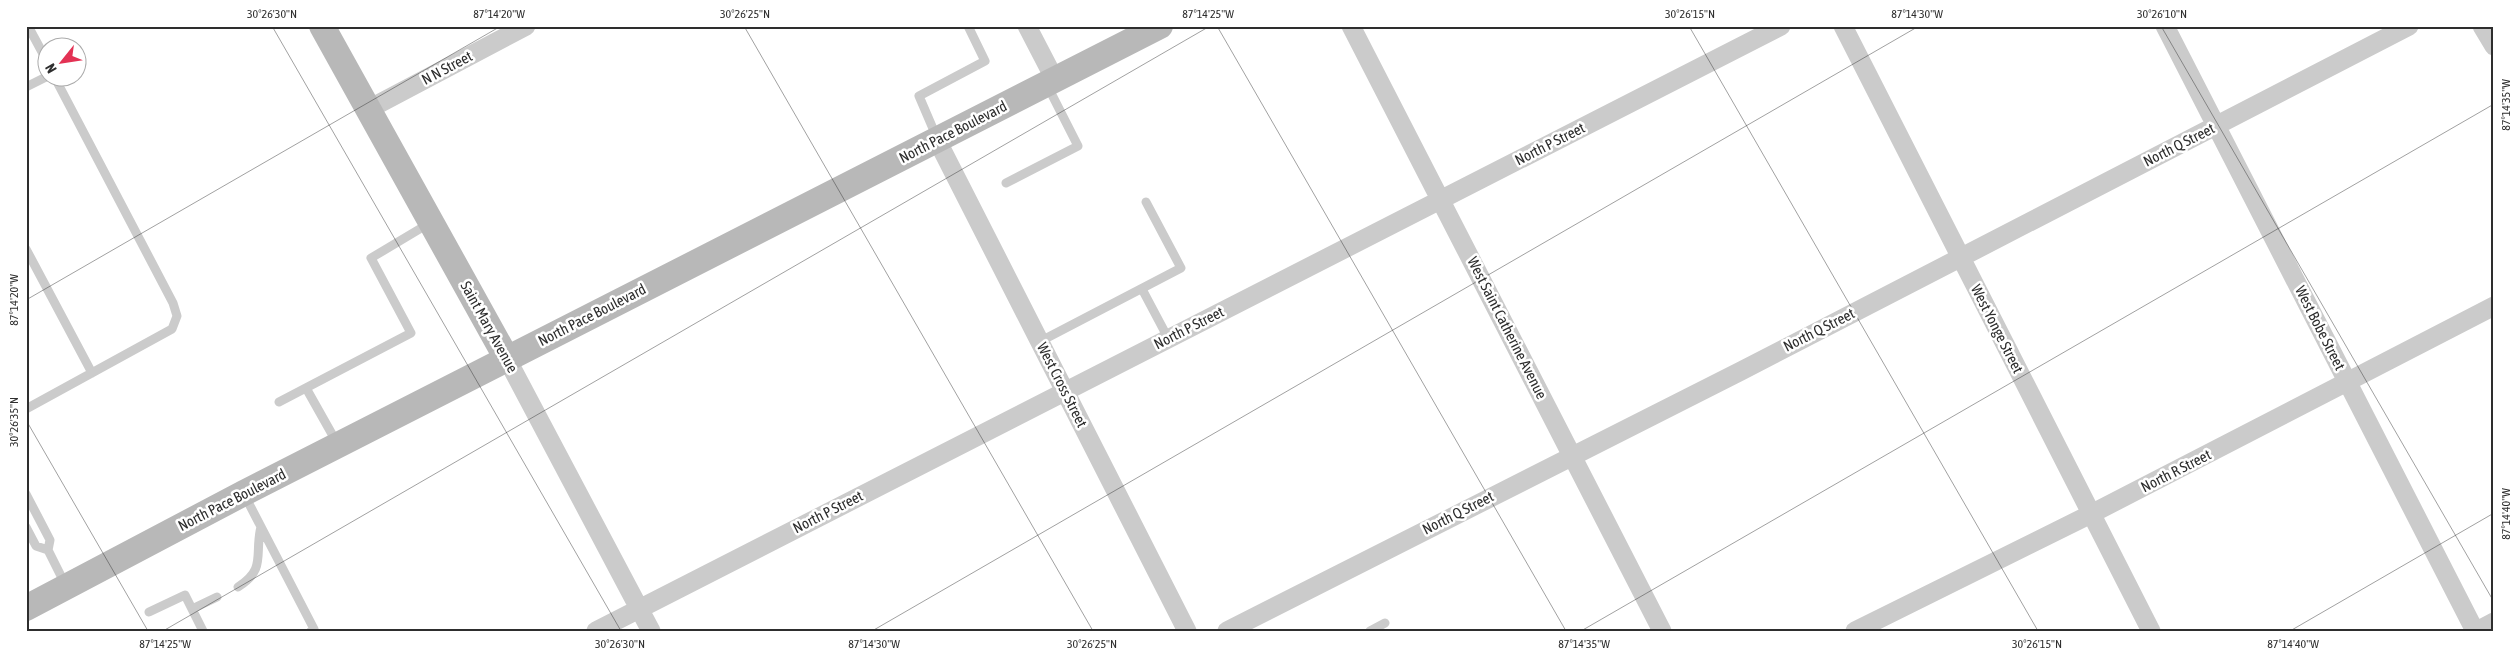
<svg xmlns="http://www.w3.org/2000/svg" width="2520" height="657" font-family="'Asap Condensed',sans-serif">
  <style>
    .lines { fill: none; stroke-linecap: round; stroke-linejoin: round }
    .lane { stroke: #cbcbcb; stroke-width: 9 }
    .street { stroke: #cbcbcb; stroke-width: 19 }
    .secondary { stroke: #b8b8b8; stroke-width: 26 }
    .ticks { fill: none; stroke: #2e2e2e; stroke-width: 1; stroke-opacity: 0.45 }
    .labels { text-anchor: middle; stroke-width: 5; stroke-linejoin: round; paint-order: stroke }
    .street-label { font-size: 15px; fill: #2e2e2e; stroke: #fff }
    .neatline { fill: none; stroke: #2e2e2e; stroke-width: 2 }
    .ticks-label { font-size: 12px; text-anchor: middle; fill: #2e2e2e }
  </style>
  <rect width="100%" height="100%" fill="#fff"/>
  <g class="lines">
    <path class="lane" d="M 28,26 L 48,63
      M 26,87 L 48,76
      M 937,138 L 919,96 L 985,61 L 968,26
      M 1006,183 L 1078,146 L 1047,85
      M 26,249 L 92,373
      M 1142,289 L 1168,338
      M 1039,342 L 1181,268 L 1146,202
      M 306,388 L 337,443
      M 279,402 L 411,333 L 371,258 L 428,224
      M 26,409 L 172,329 L 177,316 L 173,303 L 55,78
      M 26,494 L 50,540 L 48,550
      M 245,496 L 314,629 L 311,631
      M 26,527 L 36,546 L 48,550 L 65,584
      M 238,587 C 267,569 254,554 261,527
      M 192,609 L 217,597
      M 149,612 L 185,595 L 203,631
      M 1370,631 L 1385,623"/>
    <path class="street" d="M 1027,26 L 1055,80
      M 1351,26 L 1662,631
      M 1843,26 L 2151,631
      M 2165,26 L 2475,631
      M 2482,26 L 2494,46
      M 367,110 L 526,26
      M 937,140 L 1187,631
      M 507,359 L 651,631
      M 596,631 L 1781,26
      M 1227,631 L 1741,371 L 2409,26
      M 1855,631 L 2091,514 L 2494,306
      M 2477,631 L 2494,622"/>
    <path class="secondary" d="M 322,26 L 507,359
      M 26,608 L 244,493 L 1160,26"/>
  </g>
  <path class="ticks" d="M 272,26 L 621,631M 744,26 L 1093,631M 1217,26 L 1566,631M 1689,26 L 2038,631M 2161,26 L 2494,602M 26,300 L 501,26M 26,420 L 148,631M 163,631 L 1210,26M 872,631 L 1919,26M 1581,631 L 2494,104M 2290,631 L 2494,513"/>
  <g class="labels">
    <g class="street-label">
      <text transform="translate(447 68) rotate(-28)" y="5">N N Street</text>
      <text transform="translate(953 132) rotate(-27)" y="5">North Pace Boulevard</text>
      <text transform="translate(1550 144) rotate(-27)" y="5">North P Street</text>
      <text transform="translate(2179 145) rotate(-27)" y="5">North Q Street</text>
      <text transform="translate(592 315) rotate(-27)" y="5">North Pace Boulevard</text>
      <text transform="translate(489 327) rotate(61)" y="5">Saint Mary Avenue</text>
      <text transform="translate(1189 328) rotate(-27)" y="5">North P Street</text>
      <text transform="translate(1507 328) rotate(63)" y="5">West Saint Catherine Avenue</text>
      <text transform="translate(2320 328) rotate(63)" y="5">West Bobe Street</text>
      <text transform="translate(1997 329) rotate(63)" y="5">West Yonge Street</text>
      <text transform="translate(1819 330) rotate(-27)" y="5">North Q Street</text>
      <text transform="translate(1062 385) rotate(63)" y="5">West Cross Street</text>
      <text transform="translate(2176 471) rotate(-27)" y="5">North R Street</text>
      <text transform="translate(232 500) rotate(-27)" y="5">North Pace Boulevard</text>
      <text transform="translate(828 512) rotate(-27)" y="5">North P Street</text>
      <text transform="translate(1458 513) rotate(-27)" y="5">North Q Street</text>
    </g>
  </g>
  <rect width="2520" height="657" fill="none" stroke="#ffffff" stroke-width="55"/>
  <g transform="translate(62 62) rotate(240)"><circle r="24" fill="#ffffff" stroke="#ababab"/>
  <path d="M0-4L9 19L0 12L-9 19Z" fill="#e33254"/>
  <text y="-8" font-size="14" font-weight="bold" text-anchor="middle" fill="#2e2e2e">N</text>
  </g>
  <rect x="28" y="28" width="2464" height="602" class="neatline"/>
  <g class="ticks-label">
    <text x="272" y="18">30°26'30"N</text>
    <text x="499" y="18">87°14'20"W</text>
    <text x="745" y="18">30°26'25"N</text>
    <text x="1208" y="18">87°14'25"W</text>
    <text x="1690" y="18">30°26'15"N</text>
    <text x="1917" y="18">87°14'30"W</text>
    <text x="2162" y="18">30°26'10"N</text>
    <text transform="translate(2506 105) rotate(-90)" y="4">87°14'35"W</text>
    <text transform="translate(14 300) rotate(-90)" y="4">87°14'20"W</text>
    <text transform="translate(14 422) rotate(-90)" y="4">30°26'35"N</text>
    <text transform="translate(2506 514) rotate(-90)" y="4">87°14'40"W</text>
    <text x="165" y="648">87°14'25"W</text>
    <text x="620" y="648">30°26'30"N</text>
    <text x="874" y="648">87°14'30"W</text>
    <text x="1092" y="648">30°26'25"N</text>
    <text x="1584" y="648">87°14'35"W</text>
    <text x="2037" y="648">30°26'15"N</text>
    <text x="2293" y="648">87°14'40"W</text>
  </g>
</svg>
